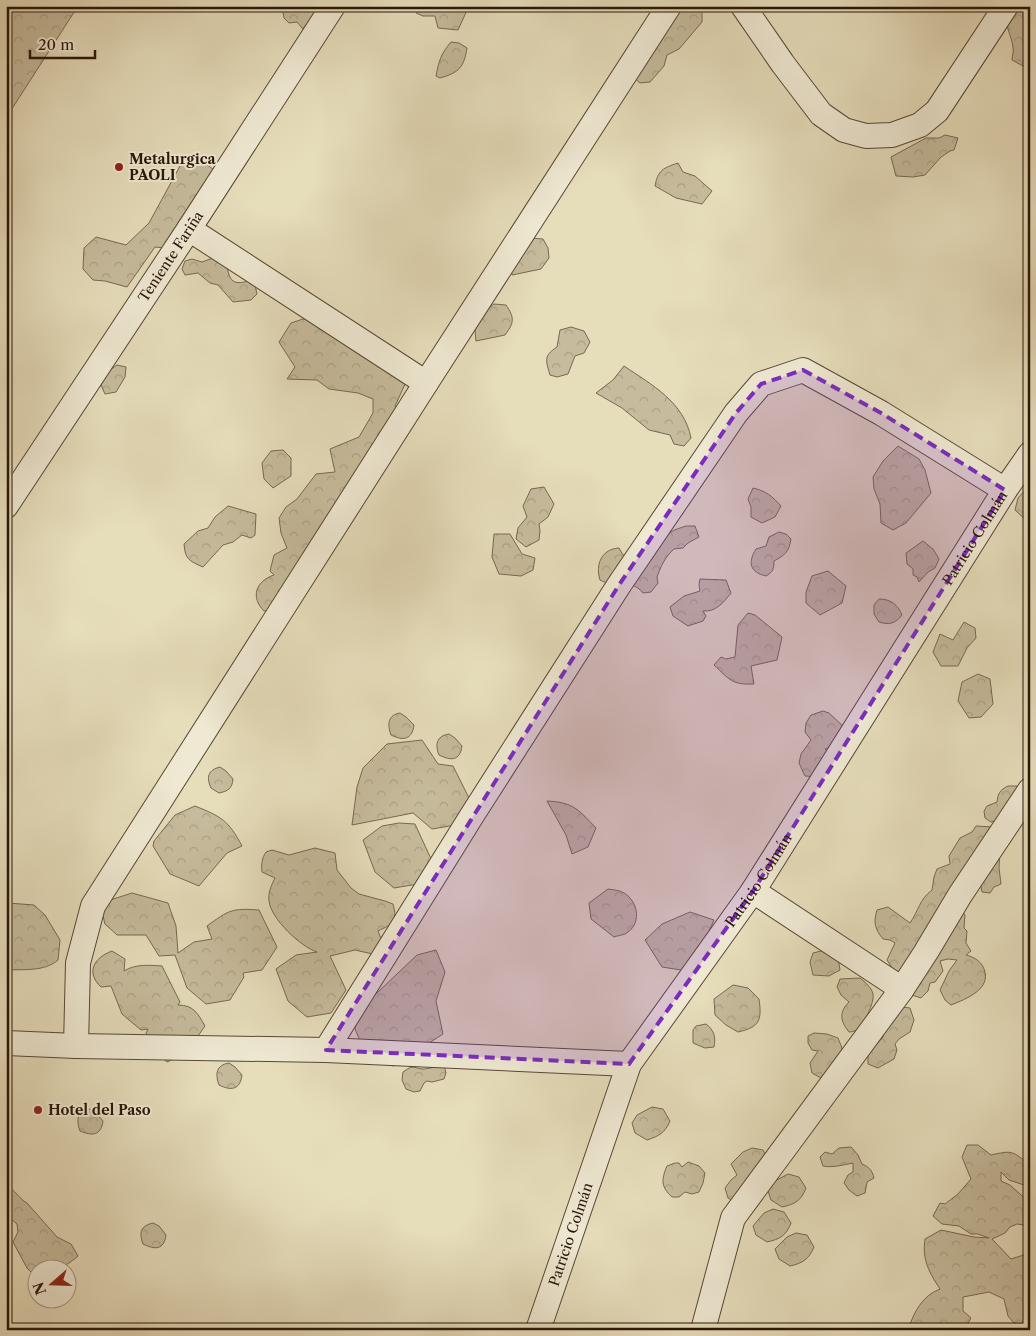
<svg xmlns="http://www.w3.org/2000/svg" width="1036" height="1336" font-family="'Libre Caslon Text',serif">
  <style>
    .forest { fill: url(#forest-crowns); stroke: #786852 }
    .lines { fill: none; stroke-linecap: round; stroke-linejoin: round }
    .street-casing { stroke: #584834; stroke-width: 26 }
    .street { stroke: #efe9d3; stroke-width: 24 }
    .marked { fill: #7b2cbf; fill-opacity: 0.2; stroke: #7b2cbf; stroke-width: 4; stroke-dasharray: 10 6; stroke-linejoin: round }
    .poi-dot { fill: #8f2418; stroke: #efe9d3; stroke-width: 2 }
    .labels { text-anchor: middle; stroke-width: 4; stroke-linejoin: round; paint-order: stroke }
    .poi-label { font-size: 14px; font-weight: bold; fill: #291607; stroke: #efe9d3; text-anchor: start }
    .street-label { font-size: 14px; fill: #291607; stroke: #efe9d3 }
  </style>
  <defs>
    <pattern id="forest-crowns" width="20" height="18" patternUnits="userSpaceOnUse" patternTransform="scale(1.25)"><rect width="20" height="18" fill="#c6bb9c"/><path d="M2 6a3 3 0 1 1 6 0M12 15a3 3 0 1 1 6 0" fill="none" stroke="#aaa085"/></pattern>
  </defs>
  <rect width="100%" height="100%" fill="#e6ddbb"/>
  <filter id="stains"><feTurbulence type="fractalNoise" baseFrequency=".004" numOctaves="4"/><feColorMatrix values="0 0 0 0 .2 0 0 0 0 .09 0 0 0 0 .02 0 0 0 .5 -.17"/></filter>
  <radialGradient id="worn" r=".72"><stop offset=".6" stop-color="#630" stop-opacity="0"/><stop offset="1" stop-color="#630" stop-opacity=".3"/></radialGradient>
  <path class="forest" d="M 6,6 L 78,6 L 6,118 Z
    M 282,6 L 333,6 L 313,27 L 303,29 L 297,22 L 289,23 L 284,18 Z
    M 417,6 L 468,6 L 468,8 L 458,30 L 438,28 L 435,16 L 423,16 L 416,13 Z
    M 674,6 L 702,6 L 702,22 L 679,49 L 667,55 L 664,66 L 650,82 L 640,83 L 634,78 Z
    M 1018,6 L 1030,6 L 1030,64 L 1023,66 L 1012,60 C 1012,56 1014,51 1013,47 C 1010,28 999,22 1018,6 Z
    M 451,42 L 459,43 L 467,48 C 464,68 458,73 440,78 L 436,76 C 439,60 441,54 451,42 Z
    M 945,135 L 958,138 L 954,150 L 950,151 L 941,157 L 925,175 L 913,177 L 896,176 L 891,157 L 926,138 L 939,138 Z
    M 193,159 L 205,163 L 214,170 L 165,248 L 155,247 L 127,287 L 105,281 L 93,280 L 83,269 L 84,248 L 96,237 L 126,245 L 149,223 L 180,166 Z
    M 678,163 L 683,172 L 695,176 L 712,191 L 702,204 L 676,198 L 655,186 C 658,170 663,168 678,163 Z
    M 530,238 L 543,239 L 548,248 L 549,258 L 541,269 L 512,275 L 510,261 Z
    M 213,258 L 226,263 C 230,279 230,286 249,281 L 255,285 L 257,294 L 251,300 L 233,302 L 218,285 L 210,283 L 198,273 L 185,275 L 182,269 L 185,261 L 192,259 L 202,262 Z
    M 494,304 L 506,305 C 515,318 514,323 505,335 L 476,341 C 473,320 478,316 494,304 Z
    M 303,319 L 312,319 L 407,380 L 395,406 L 401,426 L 287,587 L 283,584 L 286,587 L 272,611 L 264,611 C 250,597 256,581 274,575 L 270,571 L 274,555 L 287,548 L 281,533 L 279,518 L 286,507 L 297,499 L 316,474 L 335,472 L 330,449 L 359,437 L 373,413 L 373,399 L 358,393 L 329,389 L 317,380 L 287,379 L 295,367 L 279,342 L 291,323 Z
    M 571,327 L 584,331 L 590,342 L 584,353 L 575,356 L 568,374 L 557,377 L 550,375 C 546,361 543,356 557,347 L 560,330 Z
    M 117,365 L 126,367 L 125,377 L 116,392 L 105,394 L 101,385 C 105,376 109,370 117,365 Z
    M 624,366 C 652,385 684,402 691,438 L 684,446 L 674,444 L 670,435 L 649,430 L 622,408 L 596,393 L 613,380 Z
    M 898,446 L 919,459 L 925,470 L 931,493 L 906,523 L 893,530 L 881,523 L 880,504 L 874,489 L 873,477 L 883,461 Z
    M 283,450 L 291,458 L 291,476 L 273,488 L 264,479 L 262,463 L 271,451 Z
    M 544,487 L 554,504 L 548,517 L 539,524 L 540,531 L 539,540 L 526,547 L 516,539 L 518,528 L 527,517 L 523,506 L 531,489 Z
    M 753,488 C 766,491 772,496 781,506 L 775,517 L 762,523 L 751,517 L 751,507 L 748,499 Z
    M 1027,488 L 1030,491 L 1030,527 L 1029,523 L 1015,510 L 1018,498 Z
    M 228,506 L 256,514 L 255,535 L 251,538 L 242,535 L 233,542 L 223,545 L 203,567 C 189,561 185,559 184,544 L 198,531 L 208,528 L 215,517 Z
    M 686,526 L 695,526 L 699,537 L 688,543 L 683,548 L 674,549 C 665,557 661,566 657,577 L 658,583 L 651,592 L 643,593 C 630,577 616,589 600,580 C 595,564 602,549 619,548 L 623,555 C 640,555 657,540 671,532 C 675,529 681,528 686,526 Z
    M 779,532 L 786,534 L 791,539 C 789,552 785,555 774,561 C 774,569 773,572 766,576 C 749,572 748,562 756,549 L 766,546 L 769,537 Z
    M 494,534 L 510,534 L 522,554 L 535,558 L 533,570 L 521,576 L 499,574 L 492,557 Z
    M 923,541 L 933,549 L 939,559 L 935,568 L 928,572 L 919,582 L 917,577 L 913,575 L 913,569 L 907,564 L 906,553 Z
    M 828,571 L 846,586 L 842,603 L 820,615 L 806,603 L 806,592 L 812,576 Z
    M 700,579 L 726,580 L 731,593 C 723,603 716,612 703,611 L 706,616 L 703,621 L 688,626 L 673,616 L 670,607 L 684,596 L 700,591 L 699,585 Z
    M 879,599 C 891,599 898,605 902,615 C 895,624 889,625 879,622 L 874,614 L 874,605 Z
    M 748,613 L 755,615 L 782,637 L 777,660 L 751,666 L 754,684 C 732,685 730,680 714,665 L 721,657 L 726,659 L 735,657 L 738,625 Z
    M 964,622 L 975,628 L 976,638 L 967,648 L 958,666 L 941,666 L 933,652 L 940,634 L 953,640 Z
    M 978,674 L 990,679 L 993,704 L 981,717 L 969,718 L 958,701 L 962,682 Z
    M 823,711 L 829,713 L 846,729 L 845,744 L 825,749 L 830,754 L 818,777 L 805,776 L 799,763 L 801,754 L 811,740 L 805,732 L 806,723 L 811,715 Z
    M 400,713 L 406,717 L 414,725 C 412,740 403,741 391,735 C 387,724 388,715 400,713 Z
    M 449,734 L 455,738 L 462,746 C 460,761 451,761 439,755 C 435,745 436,736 449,734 Z
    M 422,740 L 438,764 L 453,766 L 471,802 L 456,825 L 432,829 L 413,813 L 352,825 L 357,787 L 363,768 L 387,744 Z
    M 220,767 L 226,771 L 233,779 C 232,789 228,791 219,793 L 211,788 C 206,777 208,770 220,767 Z
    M 1008,786 L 1017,786 L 1019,792 L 998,820 L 991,822 L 985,818 L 984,811 L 987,806 L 997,802 C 998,793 1000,790 1008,786 Z
    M 547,801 C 573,802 579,810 596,828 L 588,847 L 572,854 L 566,835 Z
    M 195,806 C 222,817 228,820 242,846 L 227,853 L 199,886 L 170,874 L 153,846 L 154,841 L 175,815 Z
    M 399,823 L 415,824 L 432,861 L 418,884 L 394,888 L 375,872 L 363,840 L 382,826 Z
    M 976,826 L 993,827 L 1000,846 L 999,868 L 1001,884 L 994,887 L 990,893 L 982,892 L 980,881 L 962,911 L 965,915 L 964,928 L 967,931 L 966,943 L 971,951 L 966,955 C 974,957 981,961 984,969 C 992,989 966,999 951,1005 L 945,1000 L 940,990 L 949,971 L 957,960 L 948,959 L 940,961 L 943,971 L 935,982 L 930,983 L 928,991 L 921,998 L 909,994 L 887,960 L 895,943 L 890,940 L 883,939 C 875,929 873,923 877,910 L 888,907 L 910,923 C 919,910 919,900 932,890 L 934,877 L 937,869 L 950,864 L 949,856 L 960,838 L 972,832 Z
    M 315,848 L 335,853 L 337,870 L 351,888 L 359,894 L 385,901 L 393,904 C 398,921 393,924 378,931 L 382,941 L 377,955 L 355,950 L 330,956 L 346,990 L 331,1013 L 307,1017 L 288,1001 L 276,969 L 296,955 L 317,952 C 301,947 271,919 269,901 C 268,893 271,886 275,878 L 262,872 C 261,864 262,858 266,852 L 272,850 L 289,855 Z
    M 608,889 C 613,890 620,890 624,893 C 639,902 642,925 625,934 C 622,935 617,936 614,937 L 591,919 L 589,903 Z
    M 132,893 L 168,903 L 176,926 L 178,953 L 194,942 L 212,939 L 207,926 C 229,910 232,908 259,910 L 277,947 L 262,970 L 243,973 L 244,977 L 230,1000 L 206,1004 L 187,988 L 175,955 L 159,956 L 146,935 L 117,935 L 105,924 L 102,912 L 107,901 Z
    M 6,902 L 8,903 L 34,905 L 45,915 L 60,940 L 58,960 C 44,972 24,969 6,970 Z
    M 690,912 L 714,920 L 702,947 L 681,970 L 662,967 L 645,940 L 662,924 Z
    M 436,950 L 445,972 L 436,1001 L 443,1034 L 394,1066 L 369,1062 L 355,1029 L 359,1010 L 417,955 Z
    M 112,951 L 125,959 L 124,971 C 135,964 149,965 162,966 L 180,1002 L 178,1005 C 194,1005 198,1014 205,1026 L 186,1053 L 167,1062 L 153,1050 L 146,1033 L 148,1029 L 141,1030 L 122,1014 L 111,986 L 101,987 C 86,973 93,958 112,951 Z
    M 821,951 L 833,955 L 838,958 L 840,970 L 829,976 L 813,975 L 810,962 L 813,953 Z
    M 860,978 C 865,982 872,988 873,994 C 875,1002 863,1026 857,1030 C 855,1031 852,1032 849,1032 C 841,1022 838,1013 849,1002 L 841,995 L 837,987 L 840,979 Z
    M 733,985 L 748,988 L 759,999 C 762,1020 760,1027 738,1032 L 726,1025 L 715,1015 L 714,999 Z
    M 902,1007 L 910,1008 L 914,1020 L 910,1032 L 899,1039 L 895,1044 L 897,1050 L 894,1059 L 878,1068 L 868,1064 L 868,1054 L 883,1037 L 888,1014 Z
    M 706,1024 C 714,1030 716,1037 714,1047 L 705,1048 L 693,1043 L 693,1030 L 696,1026 Z
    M 814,1033 L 827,1034 L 838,1038 L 842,1048 L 842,1056 L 835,1059 L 836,1063 L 821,1078 L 812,1073 L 810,1063 L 818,1051 L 812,1050 L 808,1043 L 808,1036 Z
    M 229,1063 L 235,1067 L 242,1075 C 240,1090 231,1091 219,1085 C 215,1074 216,1065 229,1063 Z
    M 444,1065 L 446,1073 L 444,1079 L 432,1082 L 427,1081 L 424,1083 L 420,1091 L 414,1092 L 406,1089 L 402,1080 L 403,1072 C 414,1064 412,1068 423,1069 C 428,1069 439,1066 444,1065 Z
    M 652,1107 L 663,1109 L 670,1121 C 665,1133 659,1136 647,1140 L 635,1133 L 632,1123 L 637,1115 Z
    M 90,1109 L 96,1113 L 103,1121 C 101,1136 92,1136 80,1131 C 76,1120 77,1111 90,1109 Z
    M 967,1145 L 978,1145 L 991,1155 C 1013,1150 1012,1151 1030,1165 L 1030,1187 L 1009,1180 L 1001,1172 L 1001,1181 L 1010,1185 L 1030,1203 L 1030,1226 L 1017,1224 L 1010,1227 L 1005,1233 L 992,1239 L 1011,1259 L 1030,1253 L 1030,1330 L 1019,1329 L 1008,1316 L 1004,1299 L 989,1292 L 963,1297 L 963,1311 L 971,1318 L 964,1330 L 908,1330 C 914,1312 922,1296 940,1289 C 929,1272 922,1260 925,1239 L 941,1230 L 974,1237 L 989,1238 L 978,1234 L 971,1234 L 959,1226 L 942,1224 L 933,1216 L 940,1203 L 945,1204 L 958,1194 L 971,1179 L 962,1157 Z
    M 851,1147 L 858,1155 L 862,1164 C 869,1167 872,1170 874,1178 L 867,1182 L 865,1193 L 857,1196 L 849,1190 L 844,1183 L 848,1175 L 853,1172 L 853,1163 C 843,1165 832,1168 823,1166 L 820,1157 L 825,1152 L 832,1154 L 839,1148 Z
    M 752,1148 L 763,1150 L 769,1162 L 740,1205 L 728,1198 L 725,1188 L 731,1180 L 737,1175 L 731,1164 L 743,1152 Z
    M 688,1162 L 699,1166 L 705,1173 L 703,1183 L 699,1192 L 692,1194 L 685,1192 L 679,1197 L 672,1197 C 661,1187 661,1180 667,1166 L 675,1163 L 679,1163 L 682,1167 Z
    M 788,1174 L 799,1177 L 806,1188 C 801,1201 795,1204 782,1207 L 771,1200 L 768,1191 L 773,1182 Z
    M 6,1186 C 15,1189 19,1199 27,1203 L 57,1237 L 71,1244 L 78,1256 C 62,1270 57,1268 38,1268 L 37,1278 L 27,1268 L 13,1242 L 18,1232 L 17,1224 L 6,1215 Z
    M 773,1209 L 784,1212 L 791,1223 C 786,1236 780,1239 767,1242 L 756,1235 L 753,1226 L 764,1213 Z
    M 153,1223 L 159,1226 L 166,1235 C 164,1250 155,1250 143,1244 C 139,1233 140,1226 153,1223 Z
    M 796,1233 L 807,1235 L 814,1247 C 809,1259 803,1263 790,1266 L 779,1259 L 775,1249 L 787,1237 Z"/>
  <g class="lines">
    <g class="street-casing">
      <g id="street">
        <path d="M 743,6 L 783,64 L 821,114 L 844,130 L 866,136 L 892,135 L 920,125 L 937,111 L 1006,6"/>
        <path d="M 189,229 L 426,383"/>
        <path id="s1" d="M 6,506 L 189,229 L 333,6"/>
        <path d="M 753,891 L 902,989"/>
        <path d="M 6,1043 L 76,1046 L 326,1050 L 629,1064"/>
        <path d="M 76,1046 L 78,963 L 93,906 L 426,383 L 669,6"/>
        <path d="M 326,1050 L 471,817 L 619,585 L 736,413 L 761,384 L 803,370 L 881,413 L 1005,490"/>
        <path id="s2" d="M 538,1330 L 629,1064 L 753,891 L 1005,490 L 1030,454"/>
        <path d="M 703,1330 L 733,1218 L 902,989 L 926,952 L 960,895 L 1030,790"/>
      </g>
    </g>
    <use href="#street" class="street"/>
  </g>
  <path class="marked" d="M 803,370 L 881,413 L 1005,490 L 753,891 L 629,1064 L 326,1050 L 619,585 L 736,413 L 761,384 Z"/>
  <g class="poi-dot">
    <circle cx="119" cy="167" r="5"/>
    <circle cx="38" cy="1110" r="5"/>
  </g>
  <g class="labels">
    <g class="poi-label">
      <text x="129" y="164">Metalurgica<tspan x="129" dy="16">PAOLI</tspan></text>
      <text x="48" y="1115">Hotel del Paso</text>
    </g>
    <g class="street-label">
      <text dy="5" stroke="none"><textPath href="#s1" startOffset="299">Teniente Fariña</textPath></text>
      <text dy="5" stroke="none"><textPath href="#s2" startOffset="911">Patricio Colmán</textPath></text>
      <text dy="5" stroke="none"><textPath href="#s2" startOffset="506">Patricio Colmán</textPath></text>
      <text dy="5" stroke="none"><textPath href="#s2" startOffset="101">Patricio Colmán</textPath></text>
    </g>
  </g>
  <rect width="1036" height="1336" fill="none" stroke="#e6ddbb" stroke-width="25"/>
  <rect x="8" y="8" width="1021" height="1321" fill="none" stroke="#291607" stroke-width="2.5"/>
  <rect x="12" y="12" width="1011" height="1311" fill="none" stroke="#291607"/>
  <g transform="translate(52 1284) rotate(250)"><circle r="24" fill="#efe9d3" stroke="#a09581"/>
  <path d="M0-4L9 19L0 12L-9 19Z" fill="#8f2418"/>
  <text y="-8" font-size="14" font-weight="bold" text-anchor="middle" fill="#291607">N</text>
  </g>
  <path d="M30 50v8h65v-8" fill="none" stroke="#291607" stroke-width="2.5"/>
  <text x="38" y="50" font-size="15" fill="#291607" stroke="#efe9d3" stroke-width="4" paint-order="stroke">20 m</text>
  <rect width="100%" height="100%" filter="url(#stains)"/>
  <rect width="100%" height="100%" fill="url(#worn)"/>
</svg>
